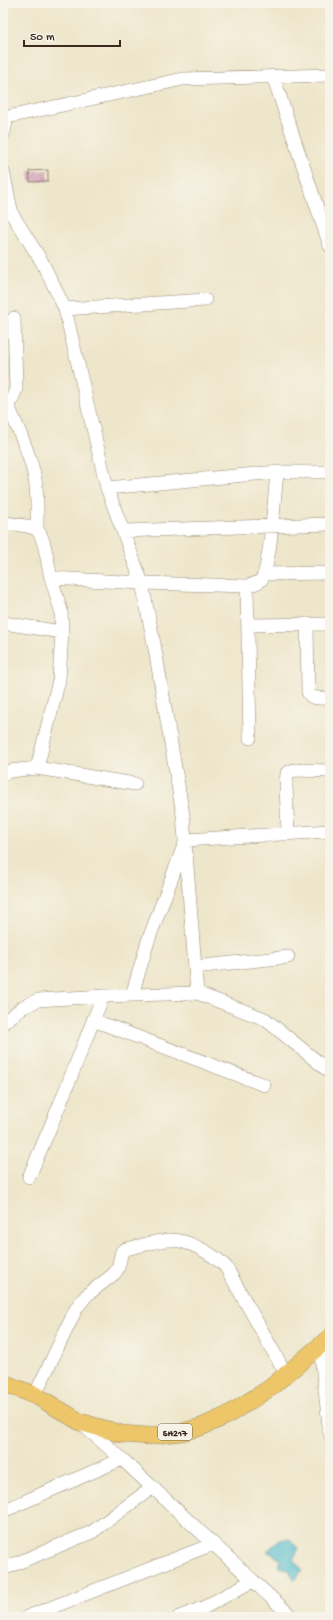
<svg xmlns="http://www.w3.org/2000/svg" width="333" height="1620" font-family="'Gochi Hand',sans-serif">
  <style>
    .water { fill: #51bccd; stroke: #467376 }
    .building { fill: url(#building-hatch) }
    .lines { fill: none; stroke-linecap: round; stroke-linejoin: round }
    .minor-casing { stroke: #948874; stroke-width: 14 }
    .major-casing { stroke: #948874; stroke-width: 18 }
    .minor { stroke: #fff; stroke-width: 13 }
    .major { stroke: #ecc669; stroke-width: 17 }
    .labels { text-anchor: middle; stroke-width: 3; stroke-linejoin: round; paint-order: stroke }
    .shield { fill: #f7f3e8; stroke: #73665b; stroke-width: 1 }
    .shield-label { font-size: 10px; font-weight: bold; fill: #3b2a1e }
  </style>
  <defs>
    <pattern id="building-hatch" width="6" height="6" patternUnits="userSpaceOnUse"><rect width="6" height="6" fill="#d6a8bd"/><path d="M-1 1l2-2M0 6l6-6M5 7l2-2" fill="none" stroke="#af8999"/></pattern>
  </defs>
  <rect width="100%" height="100%" fill="#f7f3e8"/>
  <filter id="ink" filterUnits="userSpaceOnUse"><feTurbulence type="fractalNoise" baseFrequency=".025" numOctaves="2"/><feDisplacementMap in="SourceGraphic" scale="8" xChannelSelector="R" yChannelSelector="G"/><feConvolveMatrix kernelMatrix="1 2 1 2 8 2 1 2 1" color-interpolation-filters="sRGB"/></filter>
  <filter id="wash" filterUnits="userSpaceOnUse"><feTurbulence type="fractalNoise" baseFrequency=".012" numOctaves="4" result="noise"/><feDisplacementMap in="SourceGraphic" scale="16" xChannelSelector="R" yChannelSelector="G"/><feGaussianBlur stdDeviation="0.9" result="paint"/><feColorMatrix in="noise" values="0 0 0 0 0 0 0 0 0 0 0 0 0 0 0 0 0 1.4 0 .05"/><feComposite in="paint" operator="in"/></filter>
  <g filter="url(#wash)">
    <rect width="100%" height="100%" fill="#eee6ca"/>
    <path class="water" d="M 290,1539 L 298,1548 L 294,1561 L 303,1570 L 294,1580 L 289,1570 L 278,1567 L 280,1559 L 267,1551 L 280,1540 Z"/>
    <g id="blocks">
      <path class="building" d="M 48,170 L 48,181 L 30,182 L 29,171 Z"/>
    </g>
  </g>
  <g filter="url(#ink)">
    <use href="#blocks" fill-opacity="0" stroke="#948874" stroke-width="1"/>
    <g class="lines">
      <g class="minor-casing">
        <path id="minor" d="M 273,76 L 330,246
          M 3,118 L 183,79 L 330,75
          M 3,135 L 7,118
          M 3,171 L 12,214
          M 3,212 L 12,214 L 42,262 L 65,309 L 107,488 L 142,583 L 155,649 L 183,815 L 197,993 L 265,1019 L 330,1072
          M 65,309 L 205,300
          M 7,403 C 17,427 30,453 35,479 C 38,496 37,513 37,530
          M 3,404 L 12,399 L 16,389 L 14,318
          M 107,488 L 277,472
          M 3,523 C 11,524 31,525 37,530 C 45,536 48,567 51,578 L 142,583 L 247,586 C 251,585 258,583 261,580 C 270,571 275,490 277,472 L 330,472
          M 123,531 L 330,524
          M 264,574 L 330,573
          M 247,586 L 250,738
          M 3,623 L 62,632
          M 307,624 L 308,692 C 311,700 322,698 330,698
          M 248,625 L 330,624
          M 37,768 L 135,784
          M 3,774 L 10,771 L 37,768 L 59,680 L 62,632 L 61,610 L 51,578
          M 288,834 L 286,785 L 287,773 L 294,770 L 330,771
          M 195,967 L 288,957
          M 132,995 L 148,941 L 186,840 L 330,831
          M 93,1020 L 264,1085
          M 3,1023 L 23,1007 L 38,1000 L 103,996 L 197,993
          M 29,1177 L 60,1104 L 103,996
          M 320,1346 L 330,1434
          M 35,1395 L 77,1307 L 87,1295 L 115,1273 L 118,1268 L 122,1251 L 126,1249 C 140,1246 155,1241 169,1240 C 188,1239 213,1254 226,1267 L 286,1374
          M 83,1425 L 122,1459 L 292,1617
          M 3,1511 L 122,1459
          M 3,1569 L 92,1532 L 153,1487
          M 27,1617 L 213,1544
          M 179,1617 L 205,1607 L 252,1581"/>
      </g>
      <g class="major-casing">
        <path id="major" d="M 3,1383 L 35,1395 L 80,1422 L 122,1434 L 148,1436 L 182,1432 L 201,1427 L 226,1416 L 270,1388 L 330,1337"/>
      </g>
      <use href="#minor" class="minor"/>
      <use href="#major" class="major"/>
    </g>
  </g>
  <g class="labels">
    <rect class="shield" x="158" y="1424" width="34" height="16" rx="3"/>
    <g class="shield-label">
      <text x="175" y="1436">SH217</text>
    </g>
  </g>
  <rect width="333" height="1620" fill="none" stroke="#f7f3e8" stroke-width="16"/>
  <path d="M24 40v6h96v-6" fill="none" stroke="#3b2a1e" stroke-width="2"/>
  <text x="30" y="40" font-size="12" fill="#3b2a1e" stroke="#f7f3e8" stroke-width="3" paint-order="stroke">50 m</text>
</svg>
